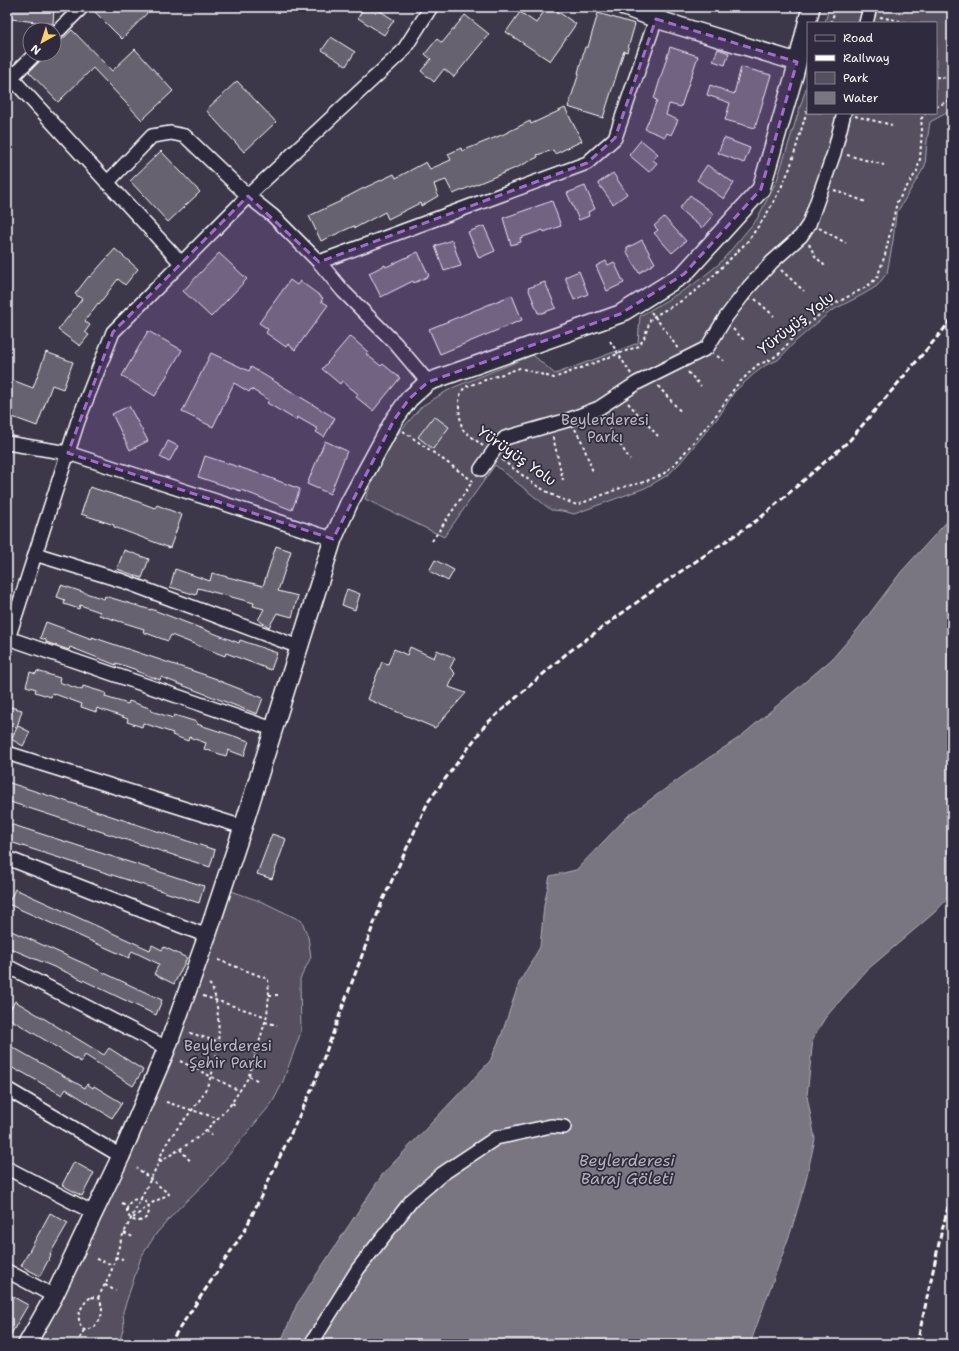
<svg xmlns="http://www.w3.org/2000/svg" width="959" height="1351" font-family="'Shantell Sans',sans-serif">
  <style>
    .green { fill: #555060; stroke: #aaa8b0 }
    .water { fill: #797682; stroke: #afadb4 }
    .building { fill: #666270; stroke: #fff }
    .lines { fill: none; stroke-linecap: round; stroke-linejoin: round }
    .minor-casing { stroke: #fff; stroke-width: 16 }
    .major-casing { stroke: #fff; stroke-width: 20 }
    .path { stroke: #fff; stroke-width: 2; stroke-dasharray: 3 3; stroke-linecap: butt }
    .minor { stroke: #2f2a3d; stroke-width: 13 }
    .major { stroke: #2f2a3d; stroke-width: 17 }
    .rail { stroke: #fff; stroke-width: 3; stroke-dasharray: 6 3; stroke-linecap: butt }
    .marked { fill: #a36bd2; fill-opacity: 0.2; stroke: #a36bd2; stroke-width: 3; stroke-dasharray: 8 5; stroke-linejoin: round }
    .labels { text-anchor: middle; stroke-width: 3.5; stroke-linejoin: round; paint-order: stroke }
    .street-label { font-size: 15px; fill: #fff; stroke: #2f2a3d }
    .park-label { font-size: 15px; fill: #bbb9bf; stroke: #2f2a3d }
    .water-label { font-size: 16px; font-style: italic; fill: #b5b4ba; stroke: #2f2a3d }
  </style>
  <rect width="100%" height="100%" fill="#3c3749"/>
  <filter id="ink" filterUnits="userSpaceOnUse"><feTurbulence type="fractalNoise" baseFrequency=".025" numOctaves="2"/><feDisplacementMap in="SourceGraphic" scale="8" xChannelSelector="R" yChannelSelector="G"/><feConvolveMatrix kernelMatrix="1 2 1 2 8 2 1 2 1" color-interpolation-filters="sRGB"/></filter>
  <g filter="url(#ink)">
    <path class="green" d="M 829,7 L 952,7 L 952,110 L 930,122 L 927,141 L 925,166 L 896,214 L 893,241 L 887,273 L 877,286 L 864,294 L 831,311 L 796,341 L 778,360 L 766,365 L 754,374 L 734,392 L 720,415 L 679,464 L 668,475 L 645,488 L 574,514 L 562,511 L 551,510 L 495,465 L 444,537 L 365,499 L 380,463 L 396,436 L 422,406 L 452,388 L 533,355 L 555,374 L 638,343 L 640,316 L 694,284 L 719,264 L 757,219 L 777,180 L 808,82 L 808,113 L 936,113 L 936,23 L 825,23 Z
      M 223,888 L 265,903 L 302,921 L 308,937 L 311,957 L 300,979 L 301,1032 L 282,1084 L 272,1103 L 207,1181 L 177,1210 L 156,1234 L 141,1257 L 123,1312 L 124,1326 L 119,1344 L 27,1344 L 112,1175 Z"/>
    <path class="water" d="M 952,516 L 952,894 L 934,913 L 867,970 L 825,1018 L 813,1038 L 807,1096 L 815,1139 L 805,1184 L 791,1231 L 750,1344 L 280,1344 L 297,1304 L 382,1175 L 490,1061 L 501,1036 L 519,983 L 540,947 L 544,905 L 550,876 L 576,870 L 629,815 L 704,761 L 740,737 L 832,659 L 858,629 L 901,572 Z"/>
    <path class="building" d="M 12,7 L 54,7 L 53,24 L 11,19 Z
      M 90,7 L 153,7 L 122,39 Z
      M 364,7 L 374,7 L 394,20 L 384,35 L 358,18 Z
      M 547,7 L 551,7 L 576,24 L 550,61 L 506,32 L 520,12 L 536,23 Z
      M 598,13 L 635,24 L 627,52 L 624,51 L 603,118 L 568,107 L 579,73 L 578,73 L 585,47 L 588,47 Z
      M 465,15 L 489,34 L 454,77 L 444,69 L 434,82 L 421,71 L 431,59 L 425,54 L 437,39 L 442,43 Z
      M 72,30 L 112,71 L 135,49 L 173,91 L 142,120 L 93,68 L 58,102 L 29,72 L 47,54 L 54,54 L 54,47 Z
      M 331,37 L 355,52 L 346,66 L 322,50 Z
      M 670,47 L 698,56 L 681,107 L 669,104 L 666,115 L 678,120 L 671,135 L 667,133 L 665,137 L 645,129 L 657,100 L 654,99 Z
      M 718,49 L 729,53 L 725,65 L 713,61 Z
      M 741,67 L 771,75 L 755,128 L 725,120 L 730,103 L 707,95 L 710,85 L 734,94 Z
      M 237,81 L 276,122 L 244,152 L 206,110 Z
      M 565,108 L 582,141 L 555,154 L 553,150 L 537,155 L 538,157 L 518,167 L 453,194 L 446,180 L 434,184 L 438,196 L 421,206 L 420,203 L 388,219 L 385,212 L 355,228 L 354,226 L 321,241 L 309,216 L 341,201 L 341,200 L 360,190 L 394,174 L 396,178 L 426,162 L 430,169 L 451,160 L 448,154 L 461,148 L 462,151 L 504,134 L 530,121 L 531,124 Z
      M 724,138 L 750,148 L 744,163 L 718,153 Z
      M 641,140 L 658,154 L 653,160 L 657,163 L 649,172 L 629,155 Z
      M 161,151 L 200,192 L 168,222 L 130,181 Z
      M 707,165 L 734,183 L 724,199 L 697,180 Z
      M 613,173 L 627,194 L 613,204 L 598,183 Z
      M 585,186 L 595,209 L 588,212 L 589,216 L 579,220 L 567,193 Z
      M 690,195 L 714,214 L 702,228 L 679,209 Z
      M 552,201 L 561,226 L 544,232 L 543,230 L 520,238 L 521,242 L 511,245 L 503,218 Z
      M 664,217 L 686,241 L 672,253 L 654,233 L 658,230 L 654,226 Z
      M 484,226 L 495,251 L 479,258 L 468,232 Z
      M 452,240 L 461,266 L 444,271 L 435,246 Z
      M 642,240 L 655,263 L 639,273 L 627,252 L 627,248 Z
      M 115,249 L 138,269 L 125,285 L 118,279 L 99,304 L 98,303 L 85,321 L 90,325 L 85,332 L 89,335 L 80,346 L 58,330 L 82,299 L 75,294 L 89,276 L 90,277 Z
      M 418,252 L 429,276 L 414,283 L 413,281 L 381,297 L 369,273 L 385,265 L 386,267 Z
      M 219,253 L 247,279 L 211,317 L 183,291 Z
      M 606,261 L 608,265 L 614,262 L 624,283 L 607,291 L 596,266 Z
      M 579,271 L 588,294 L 574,300 L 565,277 Z
      M 290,280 L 297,285 L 300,281 L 323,298 L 321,301 L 328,305 L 295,350 L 288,344 L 286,347 L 266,333 L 268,329 L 259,323 Z
      M 545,282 L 556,308 L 542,313 L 538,313 L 528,288 Z
      M 512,295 L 522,320 L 440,354 L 429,329 Z
      M 148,331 L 182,350 L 155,396 L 122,376 Z
      M 350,336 L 368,352 L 366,354 L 381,366 L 383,364 L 400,378 L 373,411 L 356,397 L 358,394 L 342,381 L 340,384 L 322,369 Z
      M 46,352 L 73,362 L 63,389 L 52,385 L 37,426 L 7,415 L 7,378 L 33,388 Z
      M 211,353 L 249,371 L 251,367 L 335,418 L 324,437 L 316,432 L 318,429 L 297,417 L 296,420 L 267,403 L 269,400 L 251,389 L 249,392 L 234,383 L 213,427 L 182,412 Z
      M 129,406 L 148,441 L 130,450 L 112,414 Z
      M 434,416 L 449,427 L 433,449 L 418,437 Z
      M 168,441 L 178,446 L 169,462 L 160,457 Z
      M 325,441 L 347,451 L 330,494 L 307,484 Z
      M 205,456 L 257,473 L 300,489 L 292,510 L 241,490 L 241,491 L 198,477 Z
      M 90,487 L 124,498 L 125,497 L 155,508 L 157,505 L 182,515 L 170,548 L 114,527 L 114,525 L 81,514 Z
      M 276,546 L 291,551 L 278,591 L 298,596 L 292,617 L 277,613 L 269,627 L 258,620 L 264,609 L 253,606 L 254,603 L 198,588 L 196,595 L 170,587 L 175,569 L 210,581 L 212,573 L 263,586 Z
      M 124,550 L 149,559 L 142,578 L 117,569 Z
      M 435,560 L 454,570 L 448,581 L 429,571 Z
      M 61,585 L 104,599 L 105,596 L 151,610 L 151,609 L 239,643 L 240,640 L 277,653 L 271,670 L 226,653 L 225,656 L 171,635 L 168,641 L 143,632 L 144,629 L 99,615 L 100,612 L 80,605 L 79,609 L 64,604 L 65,600 L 57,597 Z
      M 347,589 L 360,594 L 355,610 L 342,605 Z
      M 46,622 L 92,639 L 92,637 L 217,679 L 217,680 L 263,698 L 257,714 L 161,677 L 160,680 L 136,671 L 137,670 L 116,663 L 116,665 L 70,647 L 69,650 L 46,642 L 46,640 L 40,638 Z
      M 410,647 L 434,658 L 437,650 L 455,658 L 450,668 L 455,673 L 449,687 L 466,693 L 435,728 L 367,699 L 382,662 L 388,664 L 394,649 L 407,655 Z
      M 37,671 L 60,678 L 59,682 L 82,690 L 83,686 L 106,693 L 105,697 L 128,704 L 129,701 L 152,709 L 151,711 L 173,718 L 174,715 L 197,722 L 197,724 L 249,741 L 244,756 L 228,750 L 226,756 L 204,749 L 206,743 L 189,737 L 188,741 L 172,735 L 173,733 L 143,723 L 142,727 L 127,722 L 128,719 L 117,715 L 97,708 L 96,712 L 81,707 L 82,704 L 52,693 L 51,697 L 35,692 L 36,689 L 26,686 L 30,672 L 36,674 Z
      M 7,706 L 22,710 L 17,727 L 7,725 Z
      M 18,726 L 30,732 L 23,746 L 11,739 Z
      M 7,782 L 215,850 L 210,867 L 7,801 Z
      M 7,823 L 204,886 L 199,903 L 7,841 Z
      M 272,834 L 286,839 L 272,879 L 257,874 Z
      M 15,889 L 150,950 L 152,945 L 162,950 L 164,947 L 187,958 L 174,984 L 154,974 L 159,964 L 132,951 L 129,958 L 8,904 Z
      M 7,929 L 85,964 L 162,1000 L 156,1015 L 68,973 L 7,947 Z
      M 15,1001 L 104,1055 L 109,1048 L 143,1070 L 133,1086 L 85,1055 L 81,1062 L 7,1017 L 7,1015 Z
      M 7,1044 L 85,1088 L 87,1084 L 93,1088 L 94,1086 L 122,1103 L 112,1118 L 66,1089 L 62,1095 L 20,1071 L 20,1072 L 7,1065 Z
      M 74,1162 L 94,1173 L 82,1196 L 62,1185 Z
      M 50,1213 L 68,1223 L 50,1254 L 51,1255 L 40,1276 L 21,1266 Z
      M 10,1295 L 28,1305 L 7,1341 L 7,1301 Z"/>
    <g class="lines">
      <g class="minor-casing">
        <path id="minor" d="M 866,23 L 870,7
          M 54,35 L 82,7
          M 7,73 L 181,263
          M 11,78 L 35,54
          M 107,183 L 152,136 L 171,133 L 185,136 L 248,196 L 273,216 L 319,262 L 587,163 L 615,138 L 656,19
          M 319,262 L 343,291 L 395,343 L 428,382
          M 7,443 L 68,453 L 333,539
          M 481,469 L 495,449 L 505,438 L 568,420 L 599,408 L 637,383 L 707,348 L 726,317 L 749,287 L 772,262 L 801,236 L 809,224 L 834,153 L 844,113
          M 35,554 L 123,581 L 299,647
          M 8,638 L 273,729
          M 7,642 L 78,421 L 113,332 L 254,190 L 403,51 L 431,7
          M 7,753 L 243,827
          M 7,858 L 207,936
          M 7,966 L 167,1048
          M 7,1089 L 121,1156
          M 7,1168 L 94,1213
          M 7,1271 L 54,1296
          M 311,1344 L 358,1269 L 412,1200 L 442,1174 L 496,1138 L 551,1126 L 564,1127"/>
      </g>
      <g class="major-casing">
        <path id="major" d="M 625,7 L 656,19 L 797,62
          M 27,1344 L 54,1296 L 121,1156 L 167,1048 L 207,936 L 243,827 L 333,539 L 349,503 L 394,420 L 409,399 L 428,382 L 620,314 L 684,274 L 761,189 L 794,76 L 811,7"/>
      </g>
      <path class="path" d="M 880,17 L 910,23
        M 831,23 L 836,7
        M 936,77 L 952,78
        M 936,107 L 952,99
        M 855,116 L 892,125
        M 847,155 L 884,165
        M 834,190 L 866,202
        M 819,228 L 846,243
        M 809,244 L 815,256 L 826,267
        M 781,270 L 804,291
        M 755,299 L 774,316
        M 651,312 L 666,331 L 678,349
        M 733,329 L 745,341
        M 610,341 L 631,374
        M 717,356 L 724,361
        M 688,372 L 701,386
        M 658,386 L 682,413
        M 628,403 L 658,436
        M 604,419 L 630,460
        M 575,429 L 582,442 L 593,472
        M 403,431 L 473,481
        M 553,437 L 563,480
        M 483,446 L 462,429 C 460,415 455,398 465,387 L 520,368 L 554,378 L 639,346 L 644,338 L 651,318 L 683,300 L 707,282 L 747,242 L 765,217 L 780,190 L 790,168 L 808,107
        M 502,460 L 537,486 L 556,497 L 577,505 L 623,487 L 641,483 L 662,475 L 675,464 L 717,414 L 736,386 L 757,365 L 770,360 L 780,353 L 795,335 L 829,307 L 866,287 L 877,278 L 885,255 L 897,202 L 917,171 L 920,159 L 922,129 L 921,119 L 926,113
        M 432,541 L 472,482
        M 269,995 L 280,995
        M 203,996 L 267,1017
        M 265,1022 L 277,1025
        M 190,1033 L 256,1053
        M 258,1047 L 270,1051
        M 180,1061 L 240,1091
        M 249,1076 L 259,1081
        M 166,1102 L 217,1118
        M 232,1103 L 237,1106
        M 206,1130 L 212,1136
        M 180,1149 L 191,1162
        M 159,1161 C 166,1138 182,1124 196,1105 C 214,1081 221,1046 218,1017 C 217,1005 216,992 208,982
        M127 1210a11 11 0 1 1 22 0a11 11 0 1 1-22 0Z
        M 122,1203 L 128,1206
        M 133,1218 L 152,1203 L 169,1194 L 137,1168
        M 124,1233 L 133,1237
        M 115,1257 L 123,1259
        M 96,1259 L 113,1265
        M 105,1285 L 116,1291
        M 91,1297 L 98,1298 C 107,1310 100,1329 84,1330 C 74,1320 80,1305 91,1297 Z
        M 98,1298 L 111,1272 L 122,1237 L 159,1162 L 193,1141 L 204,1132 L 229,1107 L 248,1078 L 255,1057 L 267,1015 L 269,995 L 268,979 L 216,959
        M 77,1344 L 84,1330"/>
      <use href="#minor" class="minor"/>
      <use href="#major" class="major"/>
      <path class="rail" d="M 169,1344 L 245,1230 L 312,1089 L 382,902 L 428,802 L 486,724 L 566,654 L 662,584 L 759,519 L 849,441 L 944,329 L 952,318
        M 917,1344 L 941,1234 L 952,1192"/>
    </g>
  </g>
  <path class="marked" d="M 656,19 L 797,62 L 761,189 L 684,274 L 620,314 L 428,382 L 409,399 L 394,420 L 333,539 L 68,453 L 113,332 L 248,196 L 319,262 L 587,163 L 615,138 Z"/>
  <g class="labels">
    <g class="street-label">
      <text transform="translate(796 323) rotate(-38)" y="5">Yürüyüş Yolu</text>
      <text transform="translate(517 456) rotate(35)" y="5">Yürüyüş Yolu</text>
    </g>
    <g class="park-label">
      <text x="605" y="425">Beylerderesi<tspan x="605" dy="17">Parkı</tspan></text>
      <text x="228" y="1051">Beylerderesi<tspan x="228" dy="17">Şehir Parkı</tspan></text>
    </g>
    <g class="water-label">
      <text x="627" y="1166">Beylerderesi<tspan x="627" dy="18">Baraj Göleti</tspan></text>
    </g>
  </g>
  <rect width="959" height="1351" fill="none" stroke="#2f2a3d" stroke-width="24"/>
  <rect x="12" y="12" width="935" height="1327" fill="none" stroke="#fff" stroke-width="1.5" filter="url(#ink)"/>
  <rect x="807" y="22" width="130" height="92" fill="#2f2a3d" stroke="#827f8b"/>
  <rect x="815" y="35" width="20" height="6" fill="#2f2a3d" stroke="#827f8b"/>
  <text x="843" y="42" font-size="12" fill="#ffffff">Road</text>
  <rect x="815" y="55" width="20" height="6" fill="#ffffff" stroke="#827f8b"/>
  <text x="843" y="62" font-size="12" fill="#ffffff">Railway</text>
  <rect x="815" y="72" width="20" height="12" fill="#555060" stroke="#827f8b"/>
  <text x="843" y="82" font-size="12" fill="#ffffff">Park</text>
  <rect x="815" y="92" width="20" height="12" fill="#797682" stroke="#827f8b"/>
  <text x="843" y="102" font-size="12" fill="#ffffff">Water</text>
  <g transform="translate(42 42) rotate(219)"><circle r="19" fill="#2f2a3d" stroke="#827f8b"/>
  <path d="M0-3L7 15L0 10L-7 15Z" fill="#ffd166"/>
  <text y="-6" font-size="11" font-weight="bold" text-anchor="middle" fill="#ffffff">N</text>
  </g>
</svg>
